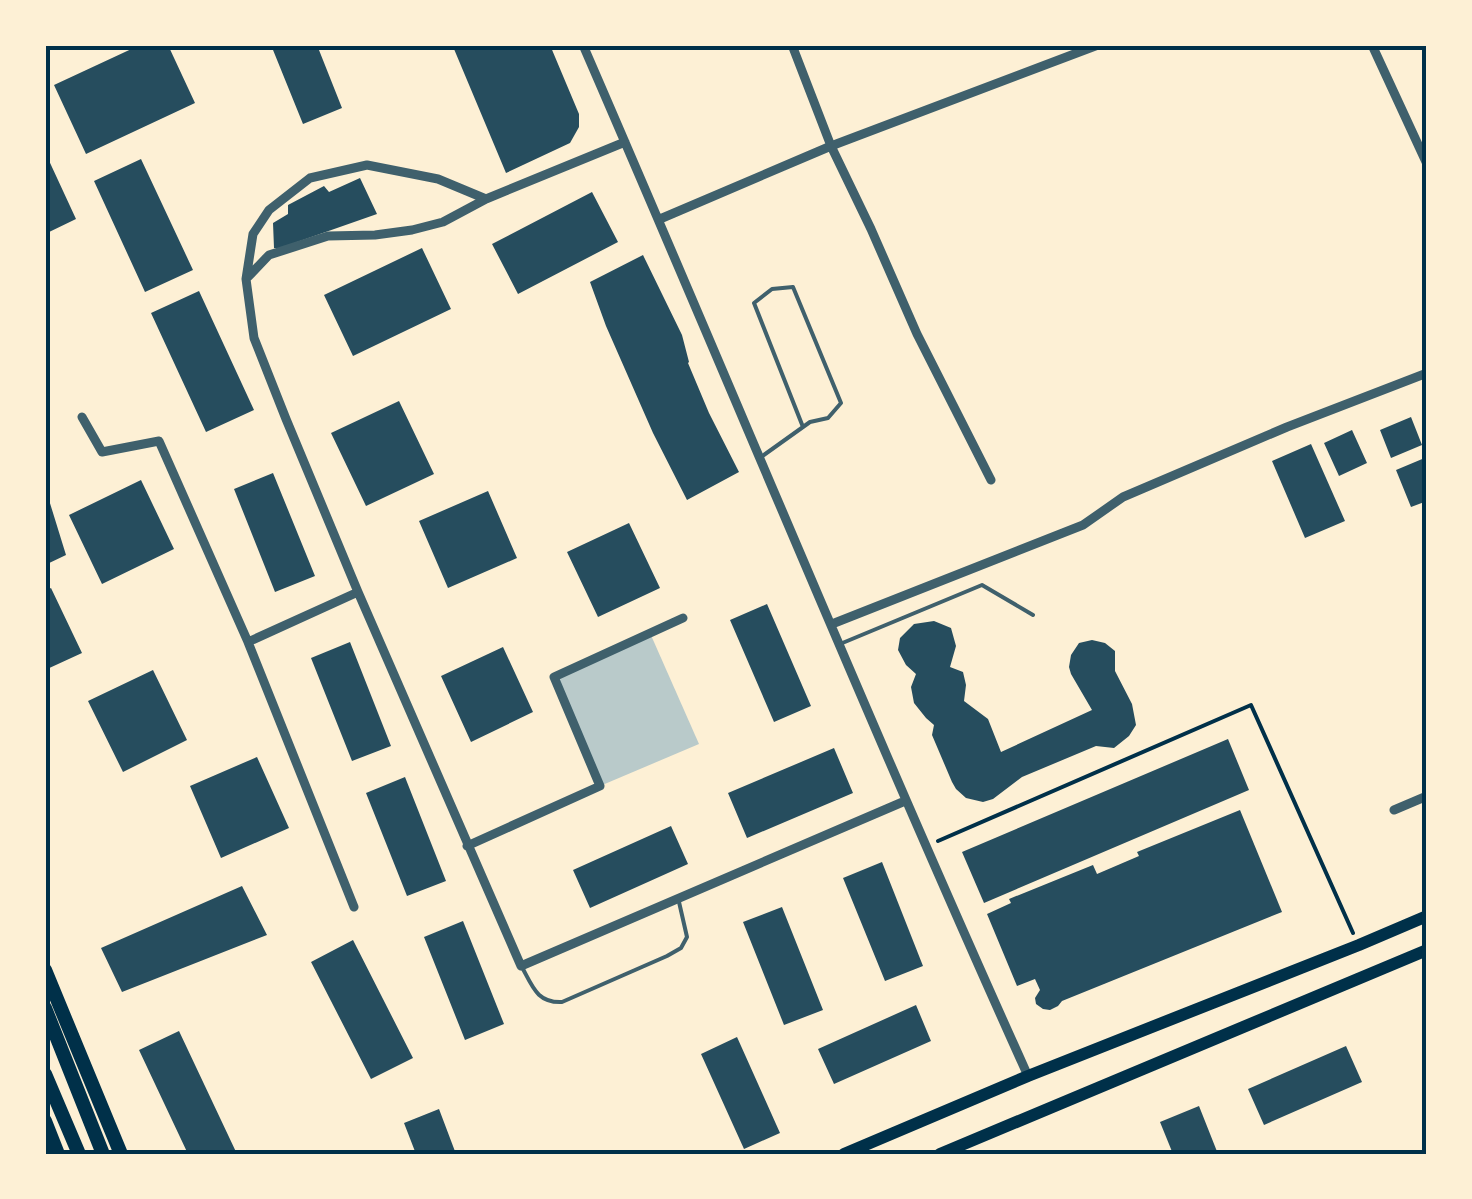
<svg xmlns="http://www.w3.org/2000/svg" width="1472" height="1199" font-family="'Open Sans',sans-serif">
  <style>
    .green { fill: #b9caca }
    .building { fill: #264d5e }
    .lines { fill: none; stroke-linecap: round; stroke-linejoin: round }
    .path { stroke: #003049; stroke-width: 4 }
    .service { stroke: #3f606c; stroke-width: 4 }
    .minor { stroke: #3f606c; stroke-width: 9 }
    .secondary { stroke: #003049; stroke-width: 12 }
    .primary { stroke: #003049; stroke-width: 14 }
    .neatline { fill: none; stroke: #003049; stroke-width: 4 }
  </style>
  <rect width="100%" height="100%" fill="#fdf0d5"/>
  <path class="green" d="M 650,633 L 699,744 L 600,786 L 554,677 Z"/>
  <path class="building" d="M 140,45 L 168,45 L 195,103 L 86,154 L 54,85 Z
    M 271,45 L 317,45 L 342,108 L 303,124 Z
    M 463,45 L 550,45 L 579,114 L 579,127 L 570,143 L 506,173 L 454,49 Z
    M 45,152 L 76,219 L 45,234 Z
    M 141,159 L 193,270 L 145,292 L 94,181 Z
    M 360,178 L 377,214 L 280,248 L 274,248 L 273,223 L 288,214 L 288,205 L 324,186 L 329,192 Z
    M 592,192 L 618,242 L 518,294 L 492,244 Z
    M 422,248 L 451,309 L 353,356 L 324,295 Z
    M 643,255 L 682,335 L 689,362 L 688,363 L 709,413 L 739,472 L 687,500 L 653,433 L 606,326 L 590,282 Z
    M 199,291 L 254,410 L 206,432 L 151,313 Z
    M 399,401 L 434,474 L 366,506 L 331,433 Z
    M 1411,417 L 1422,445 L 1391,458 L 1380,430 Z
    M 1352,430 L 1367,463 L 1339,476 L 1324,443 Z
    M 1311,444 L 1345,521 L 1305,538 L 1272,461 Z
    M 1427,457 L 1427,501 L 1411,507 L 1396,470 Z
    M 273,473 L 315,576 L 275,592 L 234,489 Z
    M 141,480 L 174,549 L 102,584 L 69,515 Z
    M 45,487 L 66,555 L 45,565 Z
    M 488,491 L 517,558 L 448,588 L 419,521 Z
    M 629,523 L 660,588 L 598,617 L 567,552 Z
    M 51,588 L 82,653 L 45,670 L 45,591 Z
    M 767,604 L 811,706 L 774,722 L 730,620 Z
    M 934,621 L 951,628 L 956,646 L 950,667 L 963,672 L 966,685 L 964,701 L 988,719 L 1001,752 L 1092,710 L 1071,674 L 1069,667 L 1071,655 L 1079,643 L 1092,640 L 1105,643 L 1115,651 L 1115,671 L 1132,704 L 1136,725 L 1129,736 L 1114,748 L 1096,746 L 1022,777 L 993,799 L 983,802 L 966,798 L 956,789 L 952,782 L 932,735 L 934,725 L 926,718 L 914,703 L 911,687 L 916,674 L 906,665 L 898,650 L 900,638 L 914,624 Z
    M 350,642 L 391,746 L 352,761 L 311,658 Z
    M 503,647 L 533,712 L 471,742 L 441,676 Z
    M 153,670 L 187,740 L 123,772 L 88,701 Z
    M 1228,739 L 1249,790 L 984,903 L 962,852 Z
    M 834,748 L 853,793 L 747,838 L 728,793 Z
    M 257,757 L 289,828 L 221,858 L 190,786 Z
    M 405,777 L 446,881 L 407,896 L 366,793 Z
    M 1240,810 L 1282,912 L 1062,1001 L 1058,1006 L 1050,1010 L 1043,1009 L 1036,1004 L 1035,998 L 1040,990 L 1035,979 L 1017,986 L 987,914 L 1011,903 L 1009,899 L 1093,865 L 1097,874 L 1139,856 L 1137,852 Z
    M 671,826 L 688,864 L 590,908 L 573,870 Z
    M 882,862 L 923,966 L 885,981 L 843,878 Z
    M 242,886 L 267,935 L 122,992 L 101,948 Z
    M 782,907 L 823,1010 L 784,1025 L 743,922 Z
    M 463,921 L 504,1024 L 465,1040 L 424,937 Z
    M 353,940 L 413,1058 L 371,1079 L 311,962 Z
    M 916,1005 L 931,1041 L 834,1084 L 818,1049 Z
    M 179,1031 L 237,1154 L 188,1154 L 139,1050 Z
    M 737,1037 L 780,1133 L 744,1149 L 701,1054 Z
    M 1346,1046 L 1362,1082 L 1264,1125 L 1248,1089 Z
    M 1199,1106 L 1218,1154 L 1173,1154 L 1160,1122 Z
    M 439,1109 L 456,1154 L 416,1154 L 404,1123 Z"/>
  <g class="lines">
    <path class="path" d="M 938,841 L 1251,705 L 1353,933"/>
    <path class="service" d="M 761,457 L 810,422 L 828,418 L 841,403 L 793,287 L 772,289 L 754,303 L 803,427
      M 840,644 L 982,585 L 1033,615
      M 523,969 C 533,988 538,1003 562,1002 L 667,956 L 681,948 L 687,937 L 679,902"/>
    <path class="minor" d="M 583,45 C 732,388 874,735 1028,1076
      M 792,45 L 831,146 L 871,229 L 917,334 L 991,480
      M 1372,45 L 1427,164
      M 486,199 L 438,179 L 367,165 L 310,178 L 269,210 L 253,234 L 246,279 L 254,338 L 286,419 L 358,592 L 521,966 L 905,801
      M 660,219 L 831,146 L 1098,45
      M 248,277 L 269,255 L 328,236 L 375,235 L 412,230 L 443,222 L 486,199 L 625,142
      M 82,417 L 102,452 L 159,441 L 248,642 L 354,907
      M 832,624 L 1083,525 L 1123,497 L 1287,427 L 1427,373
      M 248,642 L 358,592
      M 1394,810 L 1427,796
      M 467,846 L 600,786 L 554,677 L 683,618"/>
    <path class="secondary" d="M 844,1154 L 1028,1076 L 1359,945 L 1427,916
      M 940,1154 L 1427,950"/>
    <path class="primary" d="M 45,970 L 121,1154
      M 45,1008 L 103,1154
      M 45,1074 L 79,1154
      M 45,1121 L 58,1154"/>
  </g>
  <rect width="1472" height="1199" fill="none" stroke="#fdf0d5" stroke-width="95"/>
  <rect x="48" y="48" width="1376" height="1104" class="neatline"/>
</svg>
